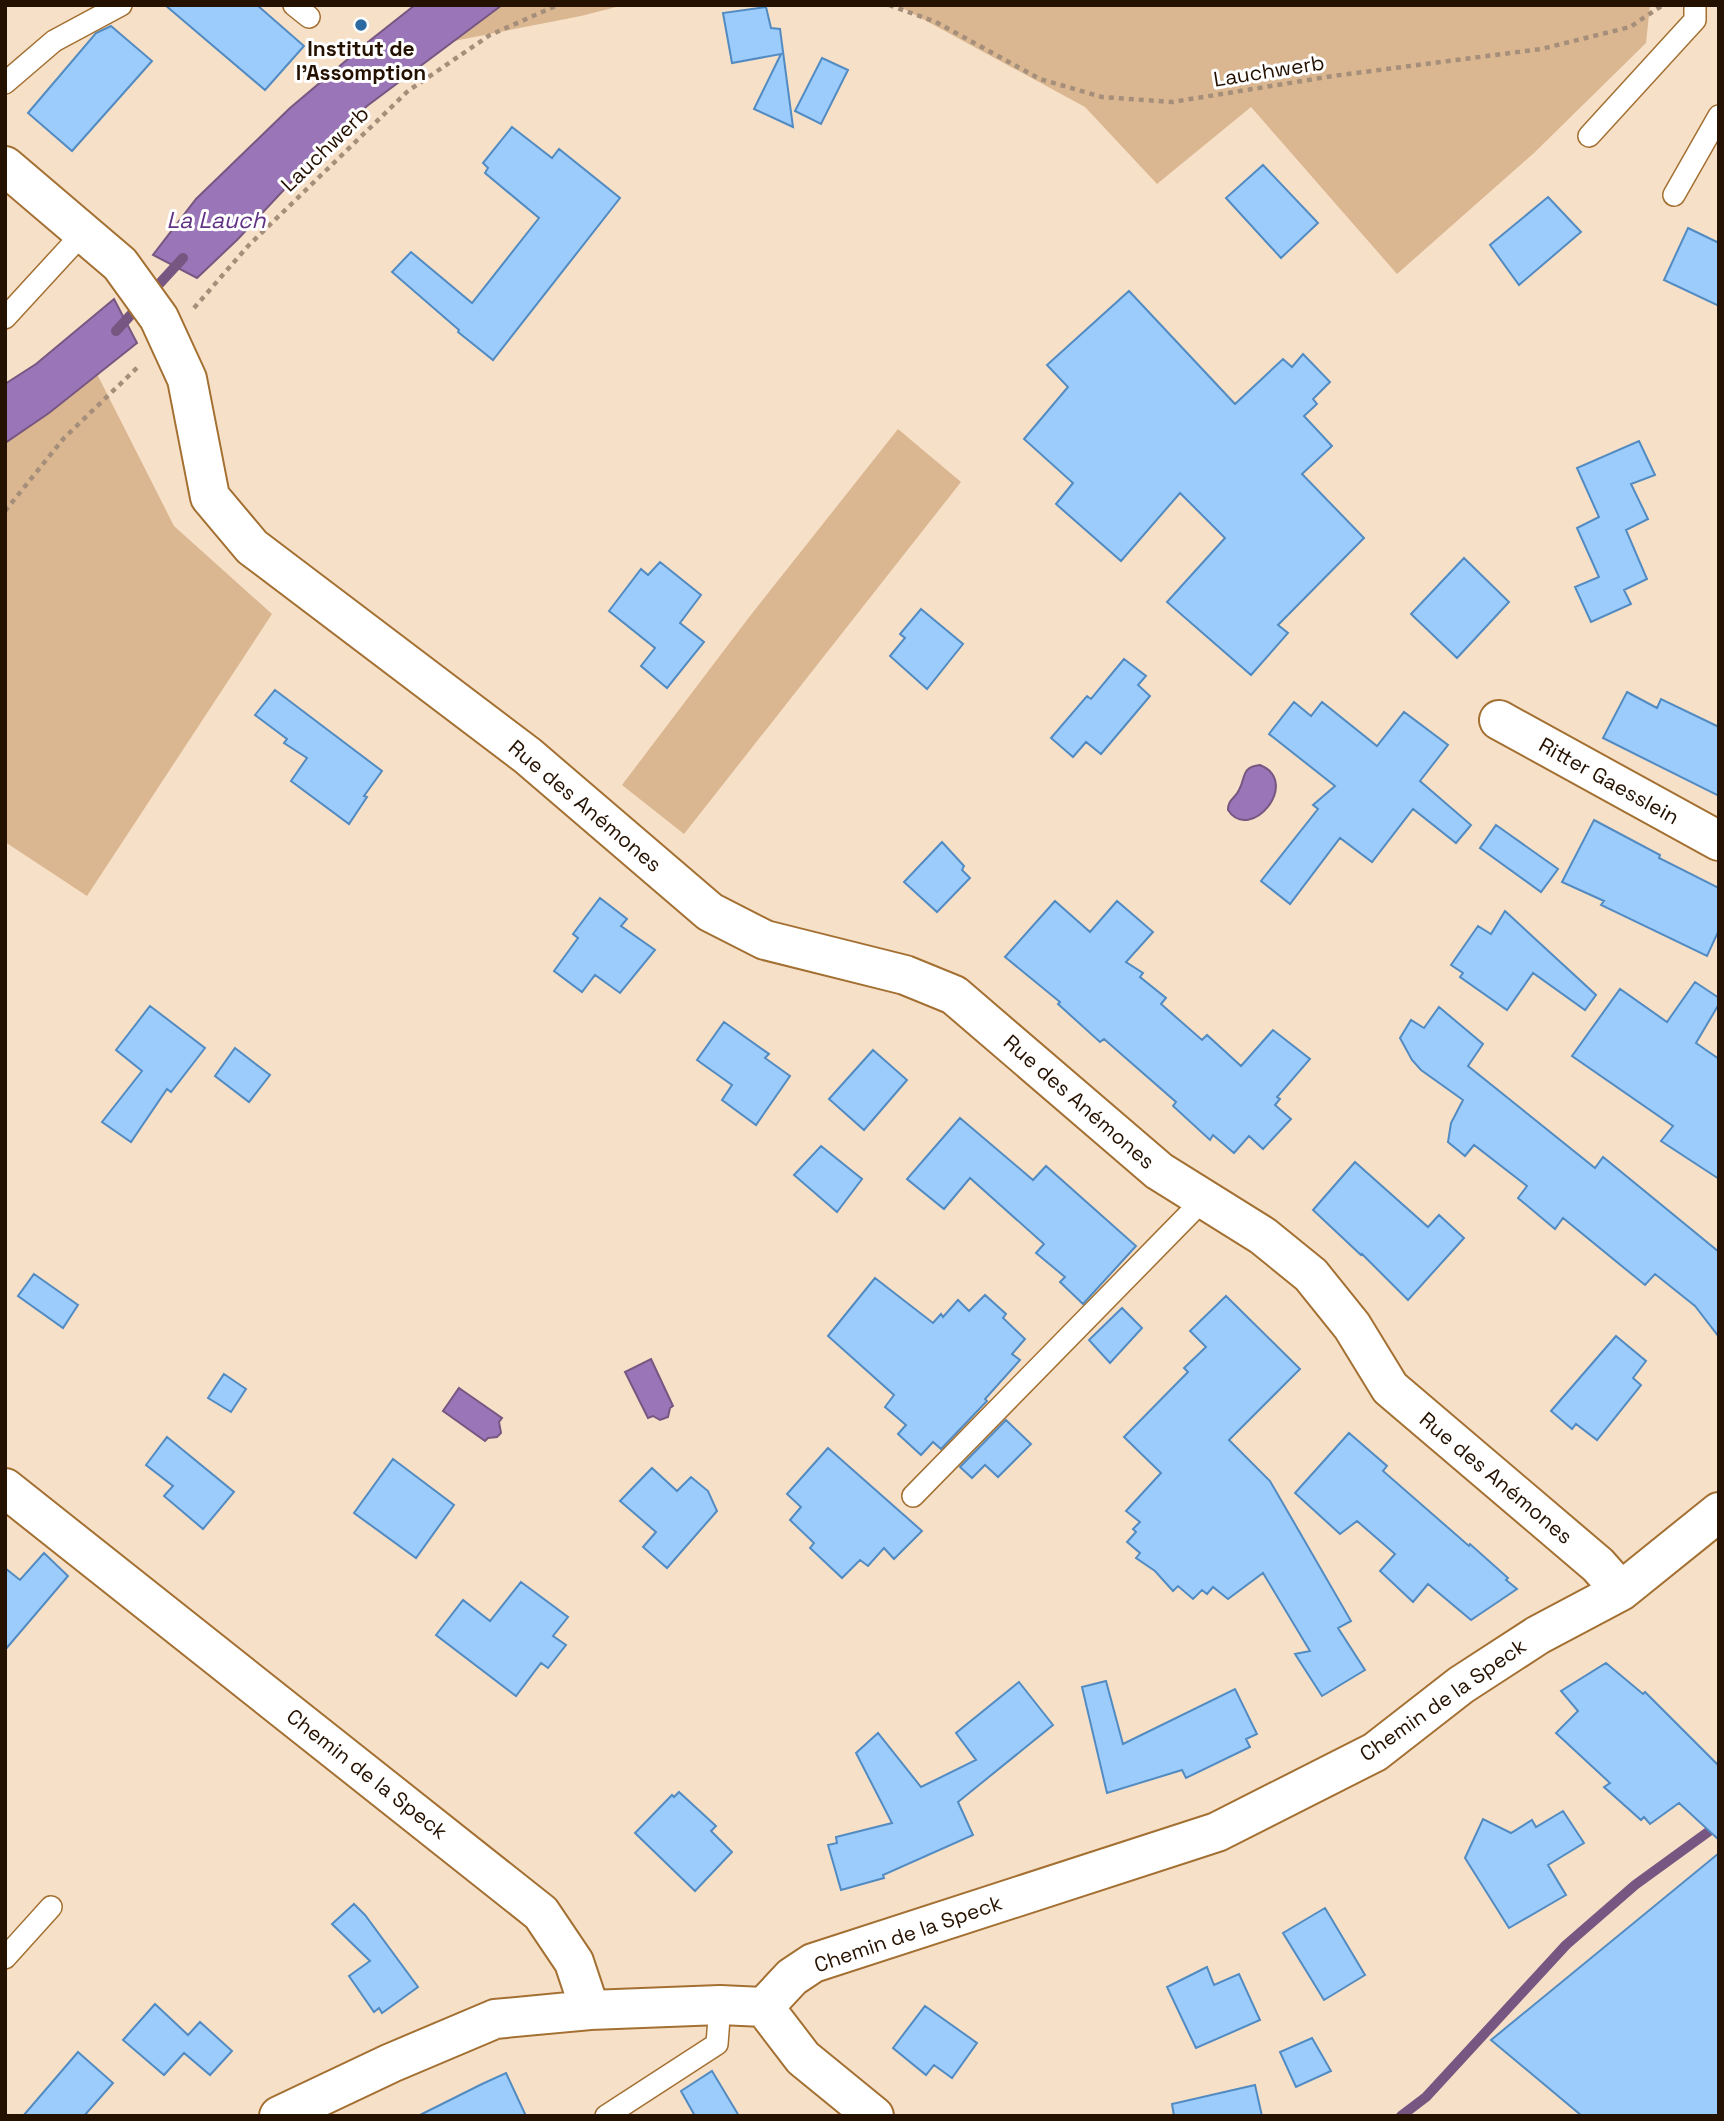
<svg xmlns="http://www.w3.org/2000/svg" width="1724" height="2121" font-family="'Space Grotesk',sans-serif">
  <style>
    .green { fill: #dab791 }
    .water { fill: #9a75b8; stroke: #775781; stroke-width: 2 }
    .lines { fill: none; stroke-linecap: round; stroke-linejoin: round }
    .stream { stroke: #775781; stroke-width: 10 }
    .building { fill: #9cccfc; stroke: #528bc1; stroke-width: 2 }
    .lane-casing { stroke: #a37032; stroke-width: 24 }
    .street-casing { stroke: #a37032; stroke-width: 42 }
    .path { stroke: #a58f7a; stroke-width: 4.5; stroke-dasharray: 5 5; stroke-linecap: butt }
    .lane { stroke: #fff; stroke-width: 21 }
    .street { stroke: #fff; stroke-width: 38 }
    .poi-dot { fill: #2c6aa1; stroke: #fff; stroke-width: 2.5 }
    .labels { text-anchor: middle; stroke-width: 6; stroke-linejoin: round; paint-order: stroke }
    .poi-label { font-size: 21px; font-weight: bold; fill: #251100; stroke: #fff }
    .street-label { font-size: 21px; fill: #251100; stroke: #fff }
    .water-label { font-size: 23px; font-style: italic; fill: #623385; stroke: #fff }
  </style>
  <rect width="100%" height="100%" fill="#f7e0c8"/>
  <path class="green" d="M 502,5 L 624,5 L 581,16 L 454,41 Z
    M 897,5 L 1650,5 L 1646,43 L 1534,153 L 1397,274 L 1251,107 L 1157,184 L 1085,107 Z
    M 97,374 L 174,526 L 272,614 L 87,896 L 5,842 L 5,443 Z
    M 898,429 L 961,482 L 684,834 L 622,785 L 750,616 Z"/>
  <path class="water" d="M 415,5 L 502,5 L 367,106 L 324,147 L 237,240 L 197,278 L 153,255 L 196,199 L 290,108 L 368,42 Z
    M 114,299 L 137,343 L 49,413 L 5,443 L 5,384 L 36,364 Z
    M 1260,765 C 1302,782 1250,844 1228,810 C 1228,799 1235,799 1239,790 C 1246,777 1241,767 1260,765 Z
    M 651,1359 L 673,1406 L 670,1408 L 668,1417 L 660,1420 L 653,1416 L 648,1418 L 625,1372 Z
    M 459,1388 L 502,1418 L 499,1422 L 501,1433 L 497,1437 L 488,1438 L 485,1441 L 443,1411 Z"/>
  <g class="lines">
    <path class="stream" d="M 116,331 L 183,258
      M 1401,2116 L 1426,2097 L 1566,1945 L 1635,1885 L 1719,1824"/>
  </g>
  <path class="building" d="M 165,5 L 257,5 L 304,46 L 265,90 Z
    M 766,7 L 771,28 L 780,29 L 793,127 L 754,109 L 781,54 L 732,63 L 723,13 Z
    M 111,26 L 152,61 L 72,151 L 28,113 L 96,33 Z
    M 822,58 L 848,70 L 821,124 L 795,111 Z
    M 512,127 L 552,158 L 559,149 L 620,198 L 493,360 L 458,332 L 459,330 L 392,272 L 411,252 L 472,303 L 539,218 L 485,173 L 488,168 L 483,163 Z
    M 1263,165 L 1318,223 L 1281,258 L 1226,198 Z
    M 1548,197 L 1581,232 L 1519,285 L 1490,245 Z
    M 1688,228 L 1719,243 L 1719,306 L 1664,280 Z
    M 1129,291 L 1235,404 L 1283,359 L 1292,367 L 1303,354 L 1330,382 L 1313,399 L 1317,404 L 1304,416 L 1332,446 L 1302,474 L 1364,538 L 1278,625 L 1288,633 L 1251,675 L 1167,602 L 1225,538 L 1180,493 L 1121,561 L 1056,504 L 1073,483 L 1024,439 L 1068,387 L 1047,365 Z
    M 1639,441 L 1655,475 L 1631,484 L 1648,519 L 1626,530 L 1647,579 L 1624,590 L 1631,604 L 1591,622 L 1575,587 L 1599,577 L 1577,528 L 1599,517 L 1577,468 Z
    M 1464,558 L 1509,602 L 1457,658 L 1411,614 Z
    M 660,562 L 701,595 L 680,623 L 704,642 L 667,688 L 641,666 L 655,648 L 609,611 L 641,569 L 648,575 Z
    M 921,609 L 963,644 L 927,689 L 890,656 L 905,638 L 900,634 Z
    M 1124,659 L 1146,676 L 1138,685 L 1150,696 L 1101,754 L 1086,742 L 1073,757 L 1051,738 L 1087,696 L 1091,699 Z
    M 275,690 L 382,771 L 364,796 L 367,797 L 349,824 L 291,781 L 307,758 L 284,743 L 287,739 L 255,715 Z
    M 1627,692 L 1657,708 L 1661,699 L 1719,727 L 1719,796 L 1603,738 Z
    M 1294,702 L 1311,716 L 1322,702 L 1377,746 L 1404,712 L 1448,745 L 1420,781 L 1471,825 L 1456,843 L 1413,809 L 1372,862 L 1340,838 L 1290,904 L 1261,881 L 1318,809 L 1313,805 L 1335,786 L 1269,734 Z
    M 1594,820 L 1660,855 L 1659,858 L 1719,888 L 1719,930 L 1707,956 L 1601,905 L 1604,901 L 1562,882 Z
    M 1496,825 L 1558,869 L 1541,892 L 1480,848 Z
    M 942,842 L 964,866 L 962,870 L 970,878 L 937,912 L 904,882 Z
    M 600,898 L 627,919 L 621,926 L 655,950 L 620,993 L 595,975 L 582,992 L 554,971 L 578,938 L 573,934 Z
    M 1055,901 L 1090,932 L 1117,901 L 1153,932 L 1126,962 L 1143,973 L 1140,977 L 1166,998 L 1161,1004 L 1202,1040 L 1207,1035 L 1241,1066 L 1273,1030 L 1310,1059 L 1277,1097 L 1280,1099 L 1275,1105 L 1291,1119 L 1263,1149 L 1249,1136 L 1234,1153 L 1213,1135 L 1210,1140 L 1173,1106 L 1176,1102 L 1104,1039 L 1100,1042 L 1058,1004 L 1060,1002 L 1005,957 Z
    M 1505,911 L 1596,995 L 1585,1010 L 1533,973 L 1507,1010 L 1460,977 L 1463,973 L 1451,965 L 1478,926 L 1491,934 Z
    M 1695,982 L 1719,998 L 1719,1004 L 1696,1043 L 1719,1059 L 1719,1179 L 1661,1141 L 1673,1126 L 1572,1056 L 1620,989 L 1667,1022 Z
    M 150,1006 L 205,1048 L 171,1092 L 167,1089 L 131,1142 L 102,1122 L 142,1071 L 116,1050 Z
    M 1439,1007 L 1483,1044 L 1468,1066 L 1595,1168 L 1603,1157 L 1719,1252 L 1719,1337 L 1695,1306 L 1655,1274 L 1645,1285 L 1563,1218 L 1555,1229 L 1518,1198 L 1527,1186 L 1474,1145 L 1465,1156 L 1448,1142 L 1451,1123 L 1463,1100 L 1421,1070 L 1412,1060 L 1400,1038 L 1411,1020 L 1424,1028 Z
    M 724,1022 L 769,1054 L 765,1058 L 790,1076 L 756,1125 L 722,1100 L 732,1085 L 697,1060 Z
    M 235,1048 L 270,1075 L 249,1102 L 215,1076 Z
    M 873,1050 L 907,1080 L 864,1130 L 829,1099 Z
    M 960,1118 L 1033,1180 L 1046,1166 L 1136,1246 L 1083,1304 L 1060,1282 L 1065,1277 L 1036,1253 L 1044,1244 L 970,1178 L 944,1209 L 907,1179 Z
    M 821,1146 L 862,1179 L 837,1212 L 794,1175 Z
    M 1355,1162 L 1428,1227 L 1439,1215 L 1464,1238 L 1408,1300 L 1362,1254 L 1361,1255 L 1313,1210 Z
    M 34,1274 L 78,1305 L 63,1328 L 18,1296 Z
    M 875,1278 L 933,1323 L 941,1314 L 943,1317 L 958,1300 L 969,1311 L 985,1295 L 1006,1314 L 1003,1318 L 1025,1339 L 1012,1354 L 1020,1360 L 985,1399 L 987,1401 L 941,1449 L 933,1442 L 921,1455 L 898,1434 L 906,1425 L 885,1407 L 894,1395 L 828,1336 Z
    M 1226,1296 L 1300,1369 L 1229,1440 L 1270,1481 L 1351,1621 L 1338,1628 L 1365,1670 L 1322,1696 L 1295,1654 L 1310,1651 L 1263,1573 L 1228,1599 L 1213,1587 L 1207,1594 L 1202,1590 L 1193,1599 L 1178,1586 L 1173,1591 L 1155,1571 L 1136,1558 L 1140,1553 L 1127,1542 L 1136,1532 L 1133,1529 L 1140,1522 L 1126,1511 L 1161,1473 L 1124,1437 L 1188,1372 L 1184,1368 L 1206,1347 L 1190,1331 Z
    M 1122,1308 L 1142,1328 L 1110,1363 L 1089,1340 Z
    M 1616,1336 L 1646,1361 L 1633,1378 L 1641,1385 L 1597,1440 L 1576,1424 L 1572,1429 L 1551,1411 Z
    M 224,1374 L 246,1389 L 231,1412 L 208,1398 Z
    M 1006,1420 L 1031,1444 L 998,1477 L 985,1465 L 972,1478 L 960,1467 Z
    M 1349,1433 L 1387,1466 L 1383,1471 L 1469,1546 L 1470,1544 L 1508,1578 L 1506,1580 L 1517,1589 L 1471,1620 L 1428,1584 L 1413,1602 L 1380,1571 L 1395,1554 L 1357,1521 L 1340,1534 L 1295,1493 Z
    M 167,1437 L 234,1492 L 203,1529 L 164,1496 L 173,1486 L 146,1465 Z
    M 828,1448 L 922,1531 L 894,1559 L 884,1548 L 868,1566 L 860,1560 L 842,1578 L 810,1548 L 814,1543 L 790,1520 L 801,1507 L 787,1494 Z
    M 393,1459 L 454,1505 L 416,1558 L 354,1513 Z
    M 652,1468 L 677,1491 L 691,1477 L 708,1491 L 717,1511 L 667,1568 L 643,1547 L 656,1532 L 620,1501 Z
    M 44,1553 L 68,1576 L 5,1650 L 5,1568 L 20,1580 Z
    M 521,1582 L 568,1617 L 553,1636 L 566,1645 L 548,1668 L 541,1663 L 516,1696 L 436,1635 L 463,1600 L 490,1621 Z
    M 1606,1663 L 1643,1694 L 1645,1692 L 1719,1766 L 1719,1840 L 1679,1803 L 1650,1824 L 1644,1817 L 1641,1820 L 1604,1787 L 1610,1783 L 1556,1733 L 1578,1711 L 1561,1691 Z
    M 1106,1681 L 1123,1744 L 1235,1689 L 1257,1734 L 1246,1739 L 1250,1747 L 1186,1778 L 1182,1770 L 1107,1793 L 1082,1687 Z
    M 1019,1682 L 1053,1725 L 958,1802 L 973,1835 L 883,1875 L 884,1878 L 841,1890 L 828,1845 L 837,1843 L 836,1837 L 892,1823 L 856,1753 L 878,1733 L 921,1787 L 976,1760 L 956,1733 Z
    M 679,1792 L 716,1826 L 711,1831 L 732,1852 L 695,1891 L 635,1833 L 672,1795 L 674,1797 Z
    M 1563,1811 L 1584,1843 L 1548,1865 L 1566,1895 L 1509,1928 L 1465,1858 L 1483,1819 L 1511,1833 L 1532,1820 L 1536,1827 Z
    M 1719,1853 L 1719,2116 L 1582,2116 L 1491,2040 Z
    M 354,1904 L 365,1915 L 418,1987 L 382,2013 L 379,2008 L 374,2012 L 349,1976 L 370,1961 L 332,1924 Z
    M 1325,1908 L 1365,1975 L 1324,2000 L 1283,1933 Z
    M 1207,1967 L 1214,1985 L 1239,1974 L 1260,2020 L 1196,2048 L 1167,1987 Z
    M 155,2004 L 188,2035 L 200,2022 L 232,2051 L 210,2075 L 184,2053 L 164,2075 L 123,2040 Z
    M 925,2006 L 977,2043 L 952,2078 L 934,2065 L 926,2075 L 893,2048 Z
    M 1312,2038 L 1331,2071 L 1296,2087 L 1280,2052 Z
    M 78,2052 L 113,2083 L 84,2116 L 23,2116 Z
    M 712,2071 L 739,2116 L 695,2116 L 681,2091 Z
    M 506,2073 L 526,2116 L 418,2116 L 482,2084 Z
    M 1255,2085 L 1262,2116 L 1174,2116 L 1172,2104 Z"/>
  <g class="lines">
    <g class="lane-casing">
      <path id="lane" d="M 294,5 L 309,17
        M 5,83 L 54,41 L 121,5
        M 1589,136 L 1695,20 L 1695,5
        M 1674,195 L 1719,116
        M 5,318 L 83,233
        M 913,1496 L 1203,1200
        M 5,1958 L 51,1907
        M 606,2116 L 717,2044 L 720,2005"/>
    </g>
    <g class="street-casing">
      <path id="street" d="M 5,166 L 120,264 L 159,318 L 187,379 L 210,497 L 252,547 L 528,756 L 710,912 L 765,940 L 905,975 L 954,995 L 1159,1171 L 1263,1236 L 1311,1275 L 1352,1326 L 1390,1388 L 1598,1565 L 1621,1591
        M 1499,720 L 1719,841
        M 5,1488 L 541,1913 L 574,1962 L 590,2010
        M 764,2007 L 803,2058 L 874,2116
        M 279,2116 L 391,2063 L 495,2019 L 590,2010 L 720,2005 L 764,2007 L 792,1977 L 813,1963 L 1217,1832 L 1375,1752 L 1461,1685 L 1538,1635 L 1621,1591 L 1719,1512"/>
    </g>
    <path class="path" d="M 889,5 L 936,22 L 1040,79 L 1102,97 L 1172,102 L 1333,76 L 1541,49 L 1630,27 L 1663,5
      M 194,308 L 248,246 L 408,91 L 490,35 L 558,5
      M 5,511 L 64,438 L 140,365"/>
    <use href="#lane" class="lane"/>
    <use href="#street" class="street"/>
  </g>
  <circle class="poi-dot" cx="361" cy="25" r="7"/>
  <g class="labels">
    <g class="poi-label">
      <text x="361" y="56">Institut de<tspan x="361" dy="24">l'Assomption</tspan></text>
    </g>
    <g class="street-label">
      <text transform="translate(1269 71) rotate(-9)" y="7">Lauchwerb</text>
      <text transform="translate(325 149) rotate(-44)" y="7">Lauchwerb</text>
      <text transform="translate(1609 781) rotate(29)" y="7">Ritter Gaesslein</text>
      <text transform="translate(585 806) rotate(40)" y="7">Rue des Anémones</text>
      <text transform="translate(1079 1102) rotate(41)" y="7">Rue des Anémones</text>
      <text transform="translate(1496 1478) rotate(40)" y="7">Rue des Anémones</text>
      <text transform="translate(1443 1700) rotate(-35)" y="7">Chemin de la Speck</text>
      <text transform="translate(367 1774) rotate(38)" y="7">Chemin de la Speck</text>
      <text transform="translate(908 1934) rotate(-19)" y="7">Chemin de la Speck</text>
    </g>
    <g class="water-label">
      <text x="216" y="228">La Lauch</text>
    </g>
  </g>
  <rect width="1724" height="2121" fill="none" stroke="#251100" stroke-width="14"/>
</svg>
